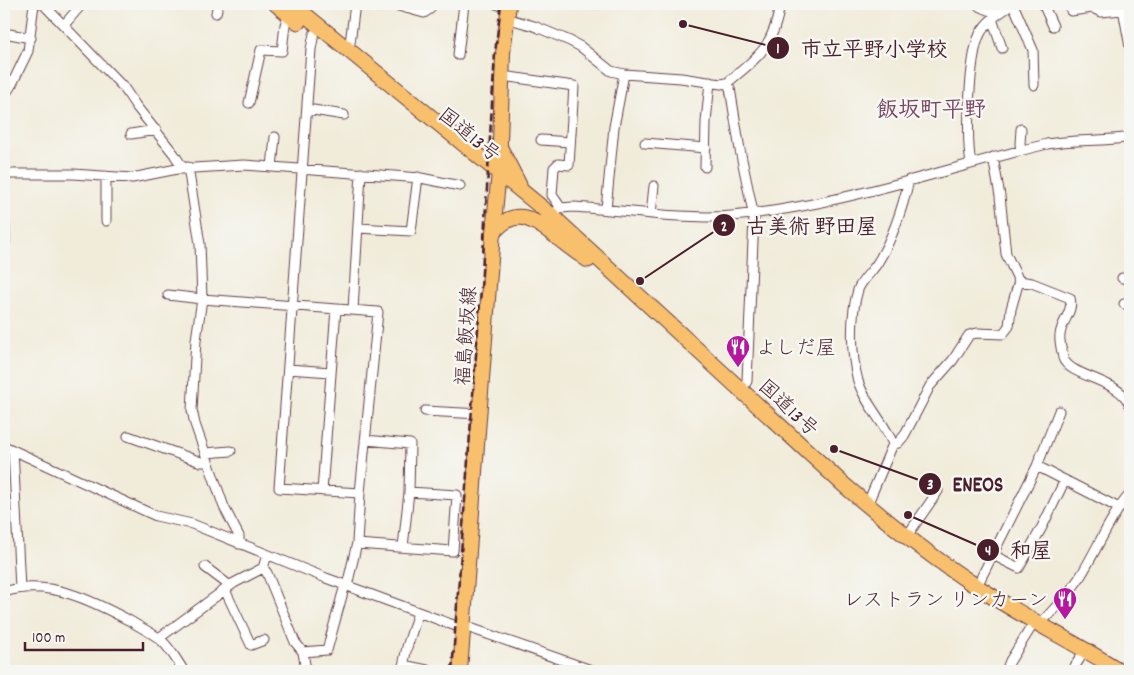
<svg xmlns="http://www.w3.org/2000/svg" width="1134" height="675" font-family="Dekko,'Klee One',sans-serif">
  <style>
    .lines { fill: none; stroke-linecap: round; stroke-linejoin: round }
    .minor-casing { stroke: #633e45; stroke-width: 11 }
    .primary-casing { stroke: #633e45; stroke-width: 16 }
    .trunk-casing { stroke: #633e45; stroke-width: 17 }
    .minor { stroke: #fff; stroke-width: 9 }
    .primary { stroke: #f8bf6c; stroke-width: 14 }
    .trunk { stroke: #f8bf6c; stroke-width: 15 }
    .rail { stroke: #4a1f2b; stroke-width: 2.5; stroke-dasharray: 8 4; stroke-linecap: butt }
    .labels { text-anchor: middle; stroke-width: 5; stroke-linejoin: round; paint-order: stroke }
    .street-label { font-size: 20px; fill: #4a1f2b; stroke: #f6f6f2 }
    .poi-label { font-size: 20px; fill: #4a1f2b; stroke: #f6f6f2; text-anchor: start }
    .quarter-label { font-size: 22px; font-weight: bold; fill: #774662; stroke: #f6f6f2 }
    .leader { fill: none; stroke: #4a1f2b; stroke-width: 2 }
    .callout-dot { fill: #4a1f2b; stroke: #f6f6f2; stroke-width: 2 }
    .mark-label { font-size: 15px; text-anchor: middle; font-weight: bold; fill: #fff }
    .callout-label { font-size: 21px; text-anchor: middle; font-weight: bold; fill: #4a1f2b; stroke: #f6f6f2; stroke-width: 5; stroke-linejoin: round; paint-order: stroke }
  </style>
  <rect width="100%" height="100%" fill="#f6f6f2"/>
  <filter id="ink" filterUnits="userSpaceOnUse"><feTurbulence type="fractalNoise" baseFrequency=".02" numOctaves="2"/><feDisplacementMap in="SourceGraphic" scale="10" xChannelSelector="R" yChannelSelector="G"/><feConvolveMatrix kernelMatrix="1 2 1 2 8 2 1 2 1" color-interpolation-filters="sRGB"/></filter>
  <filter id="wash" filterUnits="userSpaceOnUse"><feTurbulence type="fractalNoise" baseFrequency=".0096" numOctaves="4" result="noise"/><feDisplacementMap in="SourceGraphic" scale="20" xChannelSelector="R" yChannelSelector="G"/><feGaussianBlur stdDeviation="1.12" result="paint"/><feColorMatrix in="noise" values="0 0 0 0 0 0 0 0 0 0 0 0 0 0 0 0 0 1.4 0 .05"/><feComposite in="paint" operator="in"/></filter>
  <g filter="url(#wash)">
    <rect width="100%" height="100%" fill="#f1ecda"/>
  </g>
  <g filter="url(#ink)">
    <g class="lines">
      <g class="minor-casing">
        <path id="minor" d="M 43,4 L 124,88 L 136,106 L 174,154 L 183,168
          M 391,4 L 424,13 L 430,9 L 431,4
          M 496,4 L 508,8
          M 1013,4 L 1033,50 L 1034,85
          M 1043,4 L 1053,26
          M 1122,4 L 1130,47
          M 979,6 L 998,14
          M 1071,11 L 1092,8 L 1101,12 L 1122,10
          M 216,13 L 218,4
          M 506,18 L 534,26 L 570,41 L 581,47 L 611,71 L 624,74 L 681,78 L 721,84 L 727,83 C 758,57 774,47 780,4
          M 992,19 L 1002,48
          M 64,25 L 82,4
          M 4,33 L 31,38
          M 314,34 L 311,49 L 279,488 L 360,493 L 357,543 L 347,586
          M 349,51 L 355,4
          M 458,55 L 464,4
          M 502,76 L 574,86 L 569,165 L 558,164 L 554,168 L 552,195 L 561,208
          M 727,83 L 730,88 L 740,150 L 754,217 L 747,381 L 742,390
          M 4,96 L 12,84 L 28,51 L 34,4
          M 249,103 L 261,50 L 282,51 L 285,25 L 289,14
          M 307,109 L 344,115
          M 131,134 L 156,130
          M 541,140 L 570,142
          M 645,143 L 706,148
          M 1021,150 L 1020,144 L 1021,129
          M 971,163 C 966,139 969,56 980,34 C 987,20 1001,12 1013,4
          M 188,167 L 200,244 L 202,299 L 196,340 L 192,410 L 195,424 L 224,507 L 239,536 L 239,544
          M 272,167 L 275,137
          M 705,167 L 706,122 L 710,82
          M 4,174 L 73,174 L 132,178 L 177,169 L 244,165 L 421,178 L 460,186
          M 4,197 L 5,242
          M 606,209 L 614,127 L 624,74
          M 651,214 L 654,186
          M 551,215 L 561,208 L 573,207 C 626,210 679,220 732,216 C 840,206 943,169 1047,144 C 1075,139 1103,142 1130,137
          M 106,221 L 106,176
          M 358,228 L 411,231 L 418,177
          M 1122,278 L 1130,280
          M 1019,281 L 1032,283 L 1070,298 C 1074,311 1061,322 1060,335 C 1059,341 1062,351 1063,358 C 1070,378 1122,379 1130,406
          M 168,295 L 202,299 L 378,312 L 360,493
          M 1124,304 L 1130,303
          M 353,310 L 361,173
          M 288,369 L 331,372
          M 425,411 L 480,414
          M 128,436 L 201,462 L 208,462
          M 365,440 L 410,444 L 409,492 L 403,547
          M 893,444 C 884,421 866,406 858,381 C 851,355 850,316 858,290 C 861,280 873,271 878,262 C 892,239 903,206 909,180
          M 4,446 L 156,516 L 192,524 L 326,578 L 445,622 L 456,626 L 470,628 L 594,671
          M 13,450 L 20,588
          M 205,453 L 231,451
          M 1037,466 L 1119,508
          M 322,491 L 336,309
          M 867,505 L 893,444 L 898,443 L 904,436 L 930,386 L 953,360 L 969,335 L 977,333 L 1003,334 L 1009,326 L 1011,309 L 1019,281 L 1006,254 L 1000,196 L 993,157
          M 907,536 L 938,491
          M 357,544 L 453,551 L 457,495 L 409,492
          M 993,555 L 1019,568 L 1042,527 L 1065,480
          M 205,567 L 230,586
          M 263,568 L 267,573 L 295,642 L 303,652 L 306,671
          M 977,586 L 1037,466 L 1059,411
          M 225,590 L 251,645 L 264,640
          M 4,592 C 49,578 93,601 132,622 C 141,628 153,633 161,640 C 171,649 177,661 184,671
          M 1040,624 C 1054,609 1069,594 1080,577 C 1097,550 1109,518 1130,494
          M 159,638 L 234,583 L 263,568 L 267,555
          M 303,652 L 327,650 L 345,585
          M 403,665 L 432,671
          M 402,671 L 407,647 L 418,613
          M 1006,671 L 1010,661 L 1035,621
          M 1072,671 L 1085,650"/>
      </g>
      <g class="primary-casing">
        <path id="primary" d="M 460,671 L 493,233 L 499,172 L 503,53 L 509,4"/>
      </g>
      <g class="trunk-casing">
        <path id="trunk" d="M 276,4 L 298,22
          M 292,4 L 551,215 L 844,485 C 887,522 931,557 979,588 C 1025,618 1074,642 1120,671
          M 499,146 L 519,185
          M 493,233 C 514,207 530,217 553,234 C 564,243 576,252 588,260"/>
      </g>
      <use href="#minor" class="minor"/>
      <use href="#primary" class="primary"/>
      <use href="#trunk" class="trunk"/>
      <path class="rail" d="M 452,671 L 481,289 L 495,53 L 501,4"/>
    </g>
  </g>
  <defs>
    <g id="restaurant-pin" transform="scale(1.25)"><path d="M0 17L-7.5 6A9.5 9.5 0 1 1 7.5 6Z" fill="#b5179e" stroke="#f6f6f2"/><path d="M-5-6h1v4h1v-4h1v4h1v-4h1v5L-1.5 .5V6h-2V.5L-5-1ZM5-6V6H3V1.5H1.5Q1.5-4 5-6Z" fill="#fff"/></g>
  </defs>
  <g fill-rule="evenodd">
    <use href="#restaurant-pin" x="738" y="347"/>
    <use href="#restaurant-pin" x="1065" y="599"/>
  </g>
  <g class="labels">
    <g class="street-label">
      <text transform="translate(470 134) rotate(39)" y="7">国道13号</text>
      <text transform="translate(465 336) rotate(-86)" y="7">福島飯坂線</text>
      <text transform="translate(789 407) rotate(43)" y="7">国道13号</text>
    </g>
    <g class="poi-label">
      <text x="756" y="354">よしだ屋</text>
      <text x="1048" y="606" text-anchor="end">レストラン リンカーン</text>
    </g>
    <g class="quarter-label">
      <text x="931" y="116">飯坂町平野</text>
    </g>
  </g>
  <path class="leader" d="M683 24L778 48M640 281L724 225M834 449L930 484M908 515L988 550"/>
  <g class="callout-dot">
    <circle cx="683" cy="24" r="5"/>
    <circle cx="640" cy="281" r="5"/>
    <circle cx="834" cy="449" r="5"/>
    <circle cx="908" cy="515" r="5"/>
    <circle cx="778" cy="48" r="12"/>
    <circle cx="724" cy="225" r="12"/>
    <circle cx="930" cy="484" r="12"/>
    <circle cx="988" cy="550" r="12"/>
  </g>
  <g class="mark-label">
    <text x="778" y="53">1</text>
    <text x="724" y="231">2</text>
    <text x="930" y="489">3</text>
    <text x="988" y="555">4</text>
  </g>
  <g class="callout-label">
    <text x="874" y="56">市立平野小学校</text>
    <text x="812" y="233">古美術 野田屋</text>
    <text x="978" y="491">ENEOS</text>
    <text x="1031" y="557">和屋</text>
  </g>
  <rect width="1134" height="675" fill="none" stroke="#f6f6f2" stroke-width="20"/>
  <path d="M25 642v8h118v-8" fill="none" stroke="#4a1f2b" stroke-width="2.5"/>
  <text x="32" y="642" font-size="15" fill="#4a1f2b" stroke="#f6f6f2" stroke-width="4" paint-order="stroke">100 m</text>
</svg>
